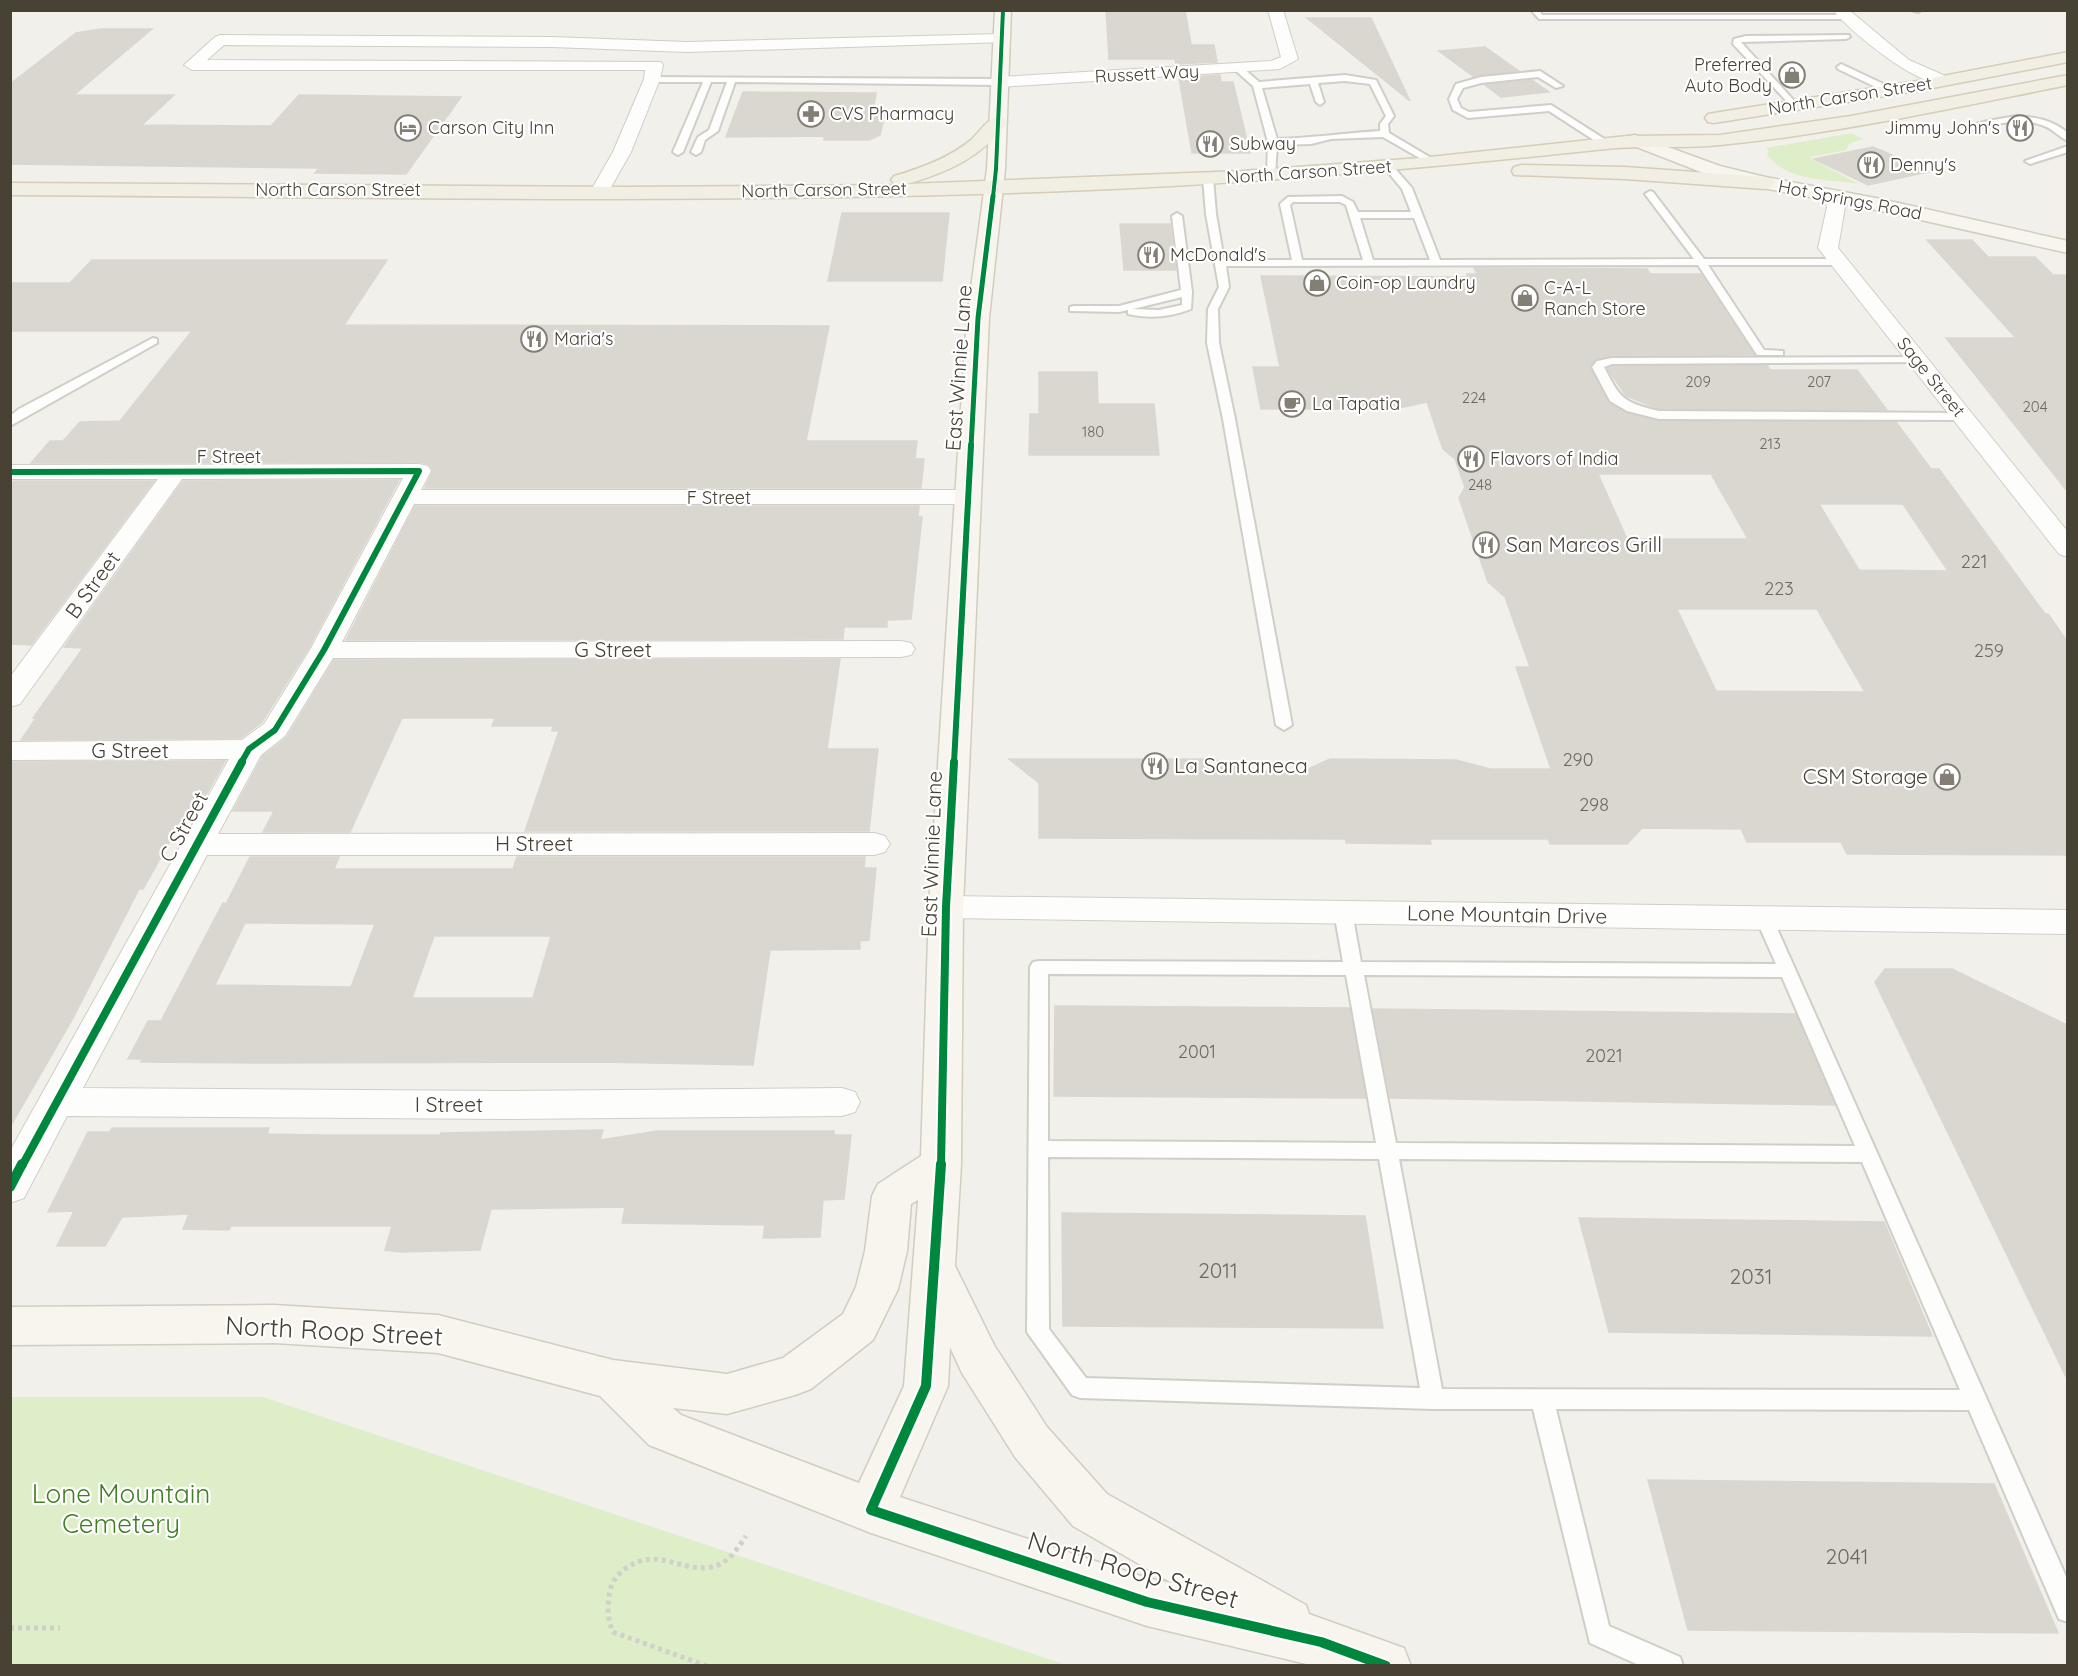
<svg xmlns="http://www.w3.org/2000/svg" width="2078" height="1676" font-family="Quicksand,sans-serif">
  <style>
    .green { fill: #ddeec8 }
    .building { fill: #dad7d1; stroke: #dad7d0; stroke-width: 1.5; fill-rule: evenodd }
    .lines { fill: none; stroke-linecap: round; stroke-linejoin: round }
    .lane-casing { stroke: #d0cec8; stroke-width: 4 }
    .street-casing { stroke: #d0cec8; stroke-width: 2 }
    .secondary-casing { stroke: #d2cdc0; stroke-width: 3 }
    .primary-casing { stroke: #d5cdb6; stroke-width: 3 }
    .path { stroke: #d2d0ca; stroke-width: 5; stroke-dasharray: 4 4; stroke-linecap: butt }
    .lane { fill: #fdfdfc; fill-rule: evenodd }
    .street { fill: #fdfdfc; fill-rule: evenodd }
    .secondary { fill: #f7f5ee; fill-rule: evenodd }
    .primary { fill: #f1eee4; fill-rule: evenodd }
    .cycleway-far4-casing { stroke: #fff; stroke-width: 6 }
    .cycleway-far3-casing { stroke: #fff; stroke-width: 8 }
    .cycleway-far2-casing { stroke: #fff; stroke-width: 9 }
    .cycleway-far1-casing { stroke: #fff; stroke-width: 12 }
    .cycleway-casing { stroke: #fff; stroke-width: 14 }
    .cycleway-far4 { stroke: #00873e; stroke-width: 4 }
    .cycleway-far3 { stroke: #00873e; stroke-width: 5 }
    .cycleway-far2 { stroke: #00873e; stroke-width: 6 }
    .cycleway-far1 { stroke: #00873e; stroke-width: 8 }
    .cycleway { stroke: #00873e; stroke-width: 10 }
    .labels { text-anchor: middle; stroke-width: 4.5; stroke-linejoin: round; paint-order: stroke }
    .far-number-label { font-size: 15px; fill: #6e695e }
    .far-poi-label { font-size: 18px; fill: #484235; stroke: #fff; text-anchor: start }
    .far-street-label { font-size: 18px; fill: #484235; stroke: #fff }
    .number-label { font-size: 18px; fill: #6e695e }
    .street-label { font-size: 21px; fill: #484235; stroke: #fff }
    .poi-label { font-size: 21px; fill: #484235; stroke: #fff; text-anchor: start }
    .near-number-label { font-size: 21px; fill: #6e695e }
    .near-street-label { font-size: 26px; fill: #484235; stroke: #fff }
    .near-park-label { font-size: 26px; fill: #417f24; stroke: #fff }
  </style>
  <rect width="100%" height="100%" fill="#f2f0ea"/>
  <path class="green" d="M 1852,133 L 1862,139 L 1849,144 L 1846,150 L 1811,157 L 1811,159 L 1859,184 C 1827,179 1788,182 1767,155 L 1769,151 L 1766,148 Z
    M 11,1397 L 263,1397 L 1066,1665 L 11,1665 Z"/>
  <path class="building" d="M 1106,10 L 1185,10 L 1191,45 L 1214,45 L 1217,62 L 1176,64 L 1175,59 L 1109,59 Z
    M 1307,18 L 1371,18 L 1410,101 Z
    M 101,29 L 152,29 L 74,95 L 174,95 L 142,125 L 271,126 L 299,95 L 461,97 L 406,174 L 315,173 L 319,168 L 10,164 L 10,84 L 76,33 Z
    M 1485,47 L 1519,71 L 1474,77 L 1439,51 Z
    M 1220,75 L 1221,82 L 1233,82 L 1250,153 L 1192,153 L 1179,78 Z
    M 1532,80 L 1549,92 L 1501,97 L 1485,85 Z
    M 743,92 L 876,93 L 874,106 L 886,110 L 880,135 L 869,140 L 824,140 L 824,136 L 726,137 Z
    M 1873,147 L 1885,152 L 1928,172 L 1868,185 L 1814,159 Z
    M 842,213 L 949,213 L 942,281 L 828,281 Z
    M 1120,224 L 1170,224 L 1176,270 L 1124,270 Z
    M 1927,240 L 1972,240 L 1988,257 L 2035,257 L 2053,275 L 2067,275 L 2067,491 L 1946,338 L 2016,338 Z
    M 92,260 L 387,260 L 344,325 L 829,326 L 806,441 L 917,441 L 915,459 L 924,459 L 921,488 L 425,488 L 433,470 L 428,464 L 419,462 L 31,463 L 50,441 L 63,441 L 80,422 L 120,421 L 192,331 L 10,331 L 10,283 L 70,283 Z
    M 1474,268 L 1647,269 L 1650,274 L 1701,274 L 1754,355 L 1612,356 L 1597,359 L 1590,368 L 1608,402 L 1626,413 L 1659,421 L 1896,422 L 1931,469 L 1939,469 L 2045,614 L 2048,614 L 2067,641 L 2067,855 L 1847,854 L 1841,842 L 1747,842 L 1741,829 L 1642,828 L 1627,844 L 1550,844 L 1548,839 L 1430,839 L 1431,844 L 1346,843 L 1346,839 L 1039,838 L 1039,783 L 1009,759 L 1214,759 L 1247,771 L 1304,771 L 1330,759 L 1456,760 L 1490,769 L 1551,769 L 1516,667 L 1530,667 L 1505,597 L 1488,582 L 1459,498 L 1465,487 L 1455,459 L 1443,449 L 1427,402 L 1395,409 L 1261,409 L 1253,367 L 1280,367 L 1261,276 L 1468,277 L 1467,274 L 1477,274 ZM 1598,474 L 1711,474 L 1748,539 L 1627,539 ZM 1819,504 L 1903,504 L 1948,571 L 1859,570 ZM 1677,609 L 1817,609 L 1865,692 L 1716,691 Z
    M 1767,365 L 1770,370 L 1857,370 L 1887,410 L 1659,409 L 1626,396 L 1607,368 L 1612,366 Z
    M 1039,372 L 1097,372 L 1098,404 L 1154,404 L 1159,455 L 1029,455 L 1030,414 L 1039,414 Z
    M 399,480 L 308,649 L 262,722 L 241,738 L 21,740 L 36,718 L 33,718 L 83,648 L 64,647 L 183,481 Z
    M 14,481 L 154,481 L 31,645 L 10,644 L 10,485 Z
    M 415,506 L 919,506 L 918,517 L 922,517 L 911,619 L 887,620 L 887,627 L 844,627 L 843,639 L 346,640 Z
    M 840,659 L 827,749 L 878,749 L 869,831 L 525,831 L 559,731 L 552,731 L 553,726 L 492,726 L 495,718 L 402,718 L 350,832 L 263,832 L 274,811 L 233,811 L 263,756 L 287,737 L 334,660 Z
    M 225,761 L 197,811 L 187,811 L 143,889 L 139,889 L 72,1020 L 10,1127 L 10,762 Z
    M 250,857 L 339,857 L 334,869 L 513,869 L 517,857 L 865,857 L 864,868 L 876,868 L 869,940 L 860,941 L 860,949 L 770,950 L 753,1065 L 602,1062 L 268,1063 L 141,1062 L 143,1059 L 128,1059 L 148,1021 L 161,1021 L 223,903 L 226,904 ZM 245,923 L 375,924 L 351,987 L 215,985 ZM 434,936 L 551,936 L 533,998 L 412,998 Z
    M 1885,969 L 1952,969 L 2067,1025 L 2067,1379 L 1875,982 Z
    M 1055,1006 L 1350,1008 L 1366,1098 L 1054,1096 Z
    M 1373,1009 L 1796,1014 L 1835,1105 L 1390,1098 Z
    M 112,1128 L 269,1128 L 267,1134 L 320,1135 L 440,1135 L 441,1133 L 603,1130 L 600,1140 L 658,1131 L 834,1131 L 834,1135 L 851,1135 L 844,1199 L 823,1200 L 820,1237 L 763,1238 L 765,1225 L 622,1223 L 625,1207 L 491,1209 L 480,1250 L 401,1252 L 385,1250 L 392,1226 L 231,1226 L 229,1230 L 183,1229 L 189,1214 L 122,1217 L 105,1246 L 57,1246 L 74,1211 L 48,1212 L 88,1132 L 110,1132 Z
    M 1062,1213 L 1365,1216 L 1383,1328 L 1063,1326 Z
    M 1579,1218 L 1884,1222 L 1932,1336 L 1609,1332 Z
    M 1648,1480 L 1994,1484 L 2058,1633 L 1688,1630 Z"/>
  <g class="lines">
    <g class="lane-casing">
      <path id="lane" d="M 1531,10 L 1539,10 L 1542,15 L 1847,15 L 1851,17 L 1847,19 L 1539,19 Z
        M 1911,10 L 1922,10 L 1918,12 Z
        M 1849,35 L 1850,37 L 1846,39 L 1741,42 L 1797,104 L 1797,108 L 1794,109 L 1733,44 L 1734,39 L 1746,36 Z
        M 1841,64 L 1892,88 L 1893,90 L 1886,92 L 1838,69 L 1837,67 Z
        M 1236,67 L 1242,67 L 1259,82 L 1345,75 L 1376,80 L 1394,116 L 1388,124 L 1389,133 L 1438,162 L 1430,164 L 1383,137 L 1331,139 L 1311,144 L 1277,145 L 1275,174 L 1267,176 L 1268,142 L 1253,86 L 1236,71 ZM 1345,81 L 1370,84 L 1386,116 L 1380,124 L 1380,131 C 1345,133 1312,138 1277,139 L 1262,88 L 1310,84 L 1316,102 L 1320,105 L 1324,102 L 1318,83 Z
        M 1540,71 L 1563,86 L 1556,88 L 1538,77 L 1481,83 L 1463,88 L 1457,99 L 1461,108 L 1469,112 L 1551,105 L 1609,142 L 1609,146 L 1603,146 L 1549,111 L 1468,118 L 1453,110 L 1449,99 L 1456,84 L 1481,77 Z
        M 649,77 L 1000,79 L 1004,82 L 1000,85 L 735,82 L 718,131 L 705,140 L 701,152 L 696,155 L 691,152 L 698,137 L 709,130 L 727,82 L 711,82 L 683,152 L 678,155 L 673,152 L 703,82 L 652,82 L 649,81 Z
        M 2016,116 C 2036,117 2052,120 2068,133 L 2068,141 C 2059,137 2053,129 2044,126 C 2018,115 1986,127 1960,133 L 1955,130 L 1988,121 Z
        M 2068,146 L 2068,152 L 2030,164 L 2025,161 Z
        M 1388,163 L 1391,164 L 1412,188 L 1440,260 L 1694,259 L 1645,194 L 1650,191 L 1653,192 L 1704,259 L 1840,259 L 1845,262 L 1840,265 L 1708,265 L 1764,350 L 1783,351 L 1783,355 L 1757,355 L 1698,265 L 1226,266 L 1229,287 L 1218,309 L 1219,343 L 1235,419 L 1292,725 L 1284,730 L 1276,725 L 1223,419 L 1207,343 L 1208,309 L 1219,287 L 1206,214 L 1203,178 L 1208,175 L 1213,178 L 1216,214 L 1224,260 L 1292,260 L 1280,204 L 1288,197 L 1342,196 L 1353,202 L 1358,212 L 1411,212 L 1402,189 L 1383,166 ZM 1293,202 L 1340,202 L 1346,205 L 1363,260 L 1302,260 L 1290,205 ZM 1360,218 L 1414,218 L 1430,260 L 1373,260 Z
        M 1177,213 L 1182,216 L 1192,292 L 1191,309 C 1171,317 1149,319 1128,314 L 1128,310 L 1119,312 L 1070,311 L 1070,307 L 1074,306 L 1119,306 L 1181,290 L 1172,216 ZM 1182,297 L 1182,305 L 1159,310 L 1133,309 Z
        M 153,338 L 157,339 L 157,343 L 10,426 L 10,416 L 19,409 Z
        M 1918,357 L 1922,358 L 1922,362 L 1612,364 L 1604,367 C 1621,400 1623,402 1659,411 L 1963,413 L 1969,417 L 1967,420 L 1659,419 L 1627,411 L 1610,401 L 1592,367 L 1597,361 L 1612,358 Z
        M 1343,906 L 1349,908 L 1352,912 L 1361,962 L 1776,964 L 1756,919 L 1759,915 L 1771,915 L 2068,1581 L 2068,1622 L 2059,1619 L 1969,1410 L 1556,1409 L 1609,1626 L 1680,1657 L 1683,1666 L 1641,1666 L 1590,1643 L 1533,1409 L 1433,1409 L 1080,1398 L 1072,1395 L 1027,1332 L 1030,967 L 1033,962 L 1039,961 L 1343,962 L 1334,912 L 1337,908 ZM 1048,974 L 1346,975 L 1376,1143 L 1048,1141 ZM 1364,975 L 1782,977 L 1855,1146 L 1396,1143 ZM 1048,1157 L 1379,1159 L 1420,1388 L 1086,1378 L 1049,1329 ZM 1399,1159 L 1862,1162 L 1960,1390 L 1442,1389 Z"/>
    </g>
    <g class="street-casing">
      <path id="street" d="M 1268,10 L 1283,10 L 1298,59 L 1280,69 L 1000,87 L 992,82 L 1000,77 L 1271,61 L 1281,57 Z
        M 1833,10 L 1849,10 L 1909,60 L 1950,78 L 1952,81 L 1950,84 C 1922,91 1850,32 1833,10 Z
        M 1001,34 L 1006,36 L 1009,39 L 1006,42 L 687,52 L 552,47 L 224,45 L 207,60 L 661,62 L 663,65 L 660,79 L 631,152 L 606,196 L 592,196 L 590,192 L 613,152 L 644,79 L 645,70 L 192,70 L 184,65 L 215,37 L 220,35 L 552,37 L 687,42 Z
        M 1833,190 L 1840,192 L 1845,207 L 1838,248 L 2068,532 L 2068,557 L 2059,554 L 1818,248 L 1827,207 L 1824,196 L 1826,192 Z
        M 419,464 L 428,466 L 431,471 L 421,490 L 968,490 L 977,492 L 980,497 L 977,502 L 968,504 L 414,504 L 342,642 L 901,641 L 911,643 L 915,649 L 911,655 L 901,657 L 333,658 L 285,736 L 261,755 L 218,834 L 874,833 L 885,836 L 890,844 L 885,852 L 874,855 L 207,855 L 83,1088 L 505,1091 L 842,1088 L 855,1092 L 860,1102 L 855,1112 L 842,1116 L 505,1119 L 67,1116 L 24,1198 L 10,1203 L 10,1151 L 229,759 L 10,760 L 10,742 L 242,740 L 264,724 L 310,650 L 403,478 L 182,479 L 20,704 L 10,707 L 10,677 L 158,479 L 10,479 L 10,465 Z
        M 946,896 L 2068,910 L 2068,934 L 946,918 L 934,915 L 930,907 L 934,899 Z"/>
    </g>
    <g class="secondary-casing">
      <path id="secondary" d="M 995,10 L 1011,10 L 1005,169 L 989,318 L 981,497 L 963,907 L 961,1164 L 955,1266 L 994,1345 L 1047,1427 L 1107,1494 L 1306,1605 L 1309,1614 L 1404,1648 L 1411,1666 L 1315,1666 L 1147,1626 L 871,1533 L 649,1445 L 600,1396 L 438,1353 L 274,1343 L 10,1345 L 10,1307 L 274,1305 L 438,1315 L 613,1360 L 727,1374 L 783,1358 L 843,1314 L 856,1287 L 865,1251 L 872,1196 L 878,1184 L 921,1156 L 929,907 L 955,497 L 967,318 L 987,169 ZM 918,1200 L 904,1386 L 859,1483 L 681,1415 L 673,1408 L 727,1414 L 795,1395 L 811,1389 L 873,1340 L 898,1289 L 907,1251 L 911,1204 ZM 950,1347 L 962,1373 L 1015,1457 L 1073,1526 L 1172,1583 L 1147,1578 L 900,1497 L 948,1386 Z
        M 1635,135 L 1720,166 L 1765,177 L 1881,199 L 2068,241 L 2068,253 L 1881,211 L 1758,187 L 1706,174 L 1629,144 L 1626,140 L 1629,136 Z"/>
    </g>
    <g class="primary-casing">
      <path id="primary" d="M 2068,52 L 2068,62 L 1917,91 L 1714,123 L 1708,122 L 1705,118 L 1708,114 L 1714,113 L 1917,81 Z
        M 2068,75 L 2068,85 C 1953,108 1837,134 1720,145 C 1682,149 1644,145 1606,149 C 1434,167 1262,183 1089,190 C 730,205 370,197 10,195 L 10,183 L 627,187 L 896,185 L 891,180 L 894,176 C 922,168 949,158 971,140 C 982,130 989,114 1004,118 L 1007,122 C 983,157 946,173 907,184 L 1242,171 L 1420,158 L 1627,136 L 1720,135 L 1851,116 Z
        M 1521,165 L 1625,167 L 1765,177 L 1772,179 L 1775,183 L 1772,187 L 1765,189 L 1625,179 L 1514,175 L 1512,171 L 1514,167 Z"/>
    </g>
    <path class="path" d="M 10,1628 L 60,1628
      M 707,1666 L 613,1632 C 607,1618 607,1605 610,1591 C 612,1581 618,1574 626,1568 C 658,1546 681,1573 712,1567 C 728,1564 738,1548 746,1536"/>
    <use href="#lane" class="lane"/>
    <use href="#street" class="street"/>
    <use href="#secondary" class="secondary"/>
    <use href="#primary" class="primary"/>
    <g class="cycleway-far4-casing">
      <path id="cycleway-far4" d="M 993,197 L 996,169 L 1003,10"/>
    </g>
    <g class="cycleway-far3-casing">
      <path id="cycleway-far3" d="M 971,447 L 978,318 L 993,196"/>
    </g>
    <g class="cycleway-far2-casing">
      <path id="cycleway-far2" d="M 10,472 L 419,471 L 324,650 L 275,730 L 249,749 L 241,763
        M 954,763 L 971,445"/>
    </g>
    <g class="cycleway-far1-casing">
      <path id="cycleway-far1" d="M 22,1166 L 242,762
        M 941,1166 L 946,907 L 954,762"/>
    </g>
    <g class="cycleway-casing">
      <path id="cycleway" d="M 941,1164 L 926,1386 L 871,1510 L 1147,1602 L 1321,1642 L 1386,1666
        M 10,1187 L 22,1164"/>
    </g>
    <use href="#cycleway-far4" class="cycleway-far4"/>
    <use href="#cycleway-far3" class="cycleway-far3"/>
    <use href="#cycleway-far2" class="cycleway-far2"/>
    <use href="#cycleway-far1" class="cycleway-far1"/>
    <use href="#cycleway" class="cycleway"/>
  </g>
  <defs>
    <g id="shop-ring" transform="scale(1.35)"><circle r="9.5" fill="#fff" stroke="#847f74" stroke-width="1.5"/><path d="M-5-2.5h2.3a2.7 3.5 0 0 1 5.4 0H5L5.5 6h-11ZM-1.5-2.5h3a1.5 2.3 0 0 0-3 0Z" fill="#847f74"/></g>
    <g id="pharmacy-ring" transform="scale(1.35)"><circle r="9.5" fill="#fff" stroke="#847f74" stroke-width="1.5"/><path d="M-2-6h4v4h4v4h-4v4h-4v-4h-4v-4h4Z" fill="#847f74"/></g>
    <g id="hotel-ring" transform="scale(1.35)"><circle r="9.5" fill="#fff" stroke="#847f74" stroke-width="1.5"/><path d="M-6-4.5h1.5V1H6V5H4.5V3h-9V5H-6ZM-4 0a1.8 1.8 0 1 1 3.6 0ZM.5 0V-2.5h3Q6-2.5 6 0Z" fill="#847f74"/></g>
    <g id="restaurant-ring" transform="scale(1.35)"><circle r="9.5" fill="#fff" stroke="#847f74" stroke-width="1.5"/><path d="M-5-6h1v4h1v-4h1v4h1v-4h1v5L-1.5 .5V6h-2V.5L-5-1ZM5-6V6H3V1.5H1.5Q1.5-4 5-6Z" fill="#847f74"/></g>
    <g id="cafe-ring" transform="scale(1.35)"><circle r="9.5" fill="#fff" stroke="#847f74" stroke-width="1.5"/><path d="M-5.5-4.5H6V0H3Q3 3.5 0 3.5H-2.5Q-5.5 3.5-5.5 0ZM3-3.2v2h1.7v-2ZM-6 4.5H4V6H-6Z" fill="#847f74"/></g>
  </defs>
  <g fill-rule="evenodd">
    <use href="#shop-ring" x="1792" y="75"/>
    <use href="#pharmacy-ring" x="811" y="114"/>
    <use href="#hotel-ring" x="408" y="128"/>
    <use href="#restaurant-ring" x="2020" y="128"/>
    <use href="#restaurant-ring" x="1210" y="144"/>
    <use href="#restaurant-ring" x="1871" y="165"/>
    <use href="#restaurant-ring" x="1151" y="255"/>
    <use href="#shop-ring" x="1317" y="283"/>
    <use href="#shop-ring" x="1525" y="298"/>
    <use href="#restaurant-ring" x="534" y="339"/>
    <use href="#cafe-ring" x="1292" y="404"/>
    <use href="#restaurant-ring" x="1471" y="459"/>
    <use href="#restaurant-ring" x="1486" y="545"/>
    <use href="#restaurant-ring" x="1155" y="766"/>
    <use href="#shop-ring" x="1947" y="777"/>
  </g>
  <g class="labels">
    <g class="far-number-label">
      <text x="1698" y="387">209</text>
      <text x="1819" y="387">207</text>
      <text x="1474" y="403">224</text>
      <text x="2035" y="412">204</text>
      <text x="1093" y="437">180</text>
      <text x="1770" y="449">213</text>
      <text x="1480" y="490">248</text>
    </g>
    <g class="far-poi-label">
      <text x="1772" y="71" text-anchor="end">Preferred<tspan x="1772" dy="21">Auto Body</tspan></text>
      <text x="830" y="120">CVS Pharmacy</text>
      <text x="428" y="134">Carson City Inn</text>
      <text x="2000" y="134" text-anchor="end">Jimmy John's</text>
      <text x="1230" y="150">Subway</text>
      <text x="1890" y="171">Denny's</text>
      <text x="1170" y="261">McDonald's</text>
      <text x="1336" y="289">Coin-op Laundry</text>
      <text x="1544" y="294">C-A-L<tspan x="1544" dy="21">Ranch Store</tspan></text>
      <text x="554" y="345">Maria's</text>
      <text x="1312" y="410">La Tapatia</text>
      <text x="1490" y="465">Flavors of India</text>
    </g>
    <g class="far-street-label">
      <text transform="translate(1147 74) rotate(-3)" y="6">Russett Way</text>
      <text transform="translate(1850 96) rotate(-9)" y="6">North Carson Street</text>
      <text transform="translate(1309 172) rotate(-4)" y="6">North Carson Street</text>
      <text x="338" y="196">North Carson Street</text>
      <text transform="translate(824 190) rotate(-1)" y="6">North Carson Street</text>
      <text transform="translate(1850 200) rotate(11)" y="6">Hot Springs Road</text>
      <text transform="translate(1931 377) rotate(51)" y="6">Sage Street</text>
      <text x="229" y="463">F Street</text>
      <text x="719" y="504">F Street</text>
    </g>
    <g class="number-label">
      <text x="1974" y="568">221</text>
      <text x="1779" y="595">223</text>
      <text x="1989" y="657">259</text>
      <text x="1578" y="766">290</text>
      <text x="1594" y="811">298</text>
      <text x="1197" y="1058">2001</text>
      <text x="1604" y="1062">2021</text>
    </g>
    <g class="street-label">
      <text transform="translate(959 368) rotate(-86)" y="7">East Winnie Lane</text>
      <text transform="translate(93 585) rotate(-54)" y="7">B Street</text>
      <text x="613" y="657">G Street</text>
      <text x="130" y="758">G Street</text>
      <text transform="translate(184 827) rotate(-61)" y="7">C Street</text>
      <text x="534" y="851">H Street</text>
      <text transform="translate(932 854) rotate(-88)" y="7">East Winnie Lane</text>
      <text transform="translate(1507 915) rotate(1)" y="7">Lone Mountain Drive</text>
      <text x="449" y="1112">I Street</text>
    </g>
    <g class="poi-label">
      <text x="1506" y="552">San Marcos Grill</text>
      <text x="1174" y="773">La Santaneca</text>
      <text x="1928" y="784" text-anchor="end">CSM Storage</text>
    </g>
    <g class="near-number-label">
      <text x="1218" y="1278">2011</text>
      <text x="1751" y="1284">2031</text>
      <text x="1847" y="1564">2041</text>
    </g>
    <g class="near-street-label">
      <text transform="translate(334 1331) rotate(3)" y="9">North Roop Street</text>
      <text transform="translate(1133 1570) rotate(16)" y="9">North Roop Street</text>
    </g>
    <g class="near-park-label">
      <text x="121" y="1503">Lone Mountain<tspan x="121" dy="30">Cemetery</tspan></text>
    </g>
  </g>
  <rect width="2078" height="1676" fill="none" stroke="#484235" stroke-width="24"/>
</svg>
